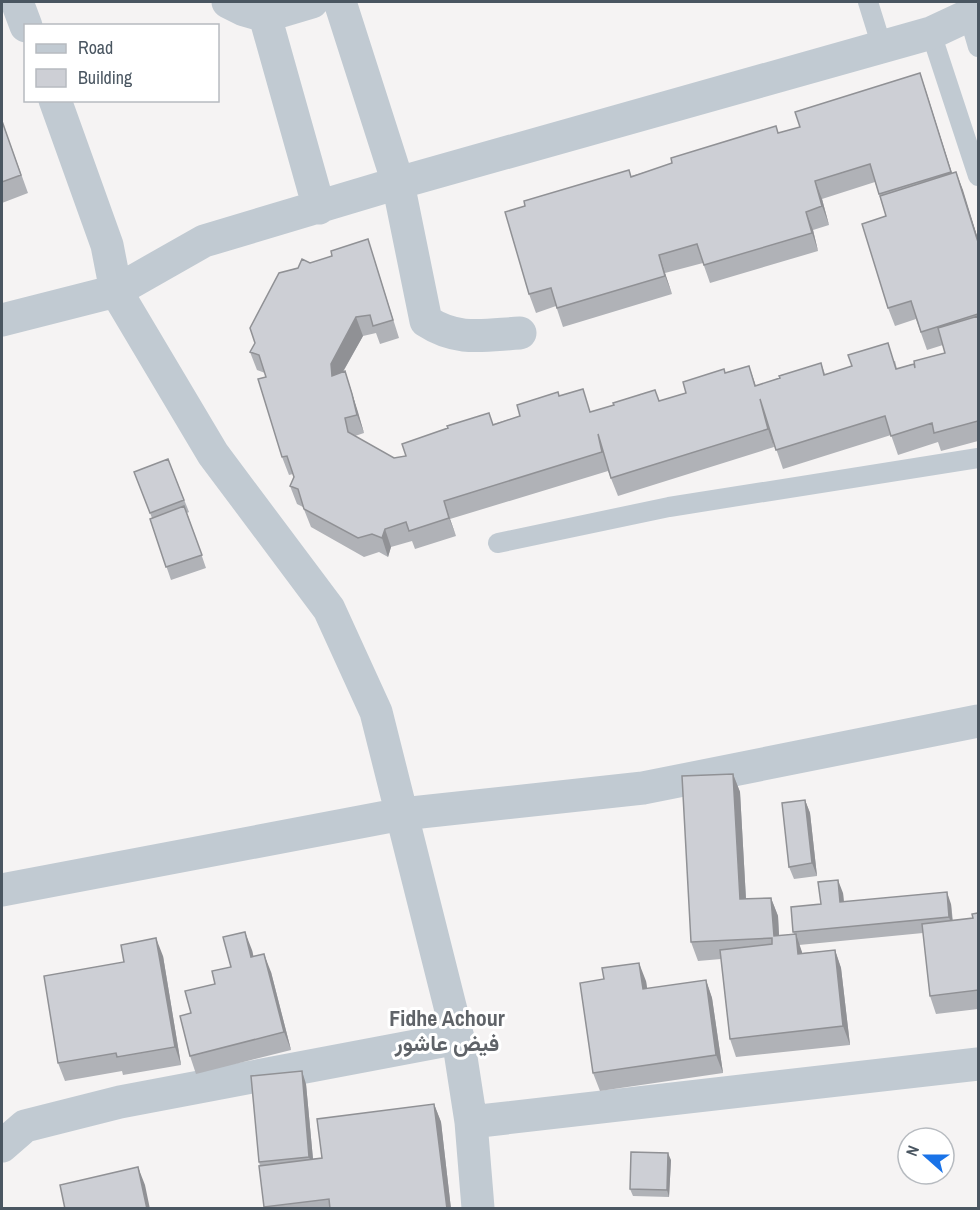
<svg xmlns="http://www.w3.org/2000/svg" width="980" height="1210" font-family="'Archivo Narrow',Vazirmatn,sans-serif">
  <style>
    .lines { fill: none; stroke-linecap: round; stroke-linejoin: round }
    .lane { stroke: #c1cad2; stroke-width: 20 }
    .street { stroke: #c1cad2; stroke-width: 33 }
    .wall { fill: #b0b2b7 }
    .shaded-wall { fill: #909195 }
    .building { fill: #cdcfd5; stroke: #909195; stroke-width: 1.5 }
    .labels { text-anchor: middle; stroke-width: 6; stroke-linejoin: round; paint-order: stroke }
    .district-label { font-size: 22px; font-weight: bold; fill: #5f6368; stroke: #fff }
  </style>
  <rect width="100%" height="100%" fill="#f5f3f3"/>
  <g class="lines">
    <path class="lane" d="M 868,2 L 882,47
      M 969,16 L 978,47
      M 931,33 L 978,176
      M 498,543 L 669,507 L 978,458"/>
    <path class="street" d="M 17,2 L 26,26
      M 228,2 L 244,10 L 265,16 L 312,2
      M 340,2 L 398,183 L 426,321 C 458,342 484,335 520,333
      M 265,16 L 319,208
      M 55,100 L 107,245 L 116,291 L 213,454 L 329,609 L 376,712 L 458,1038 L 471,1122 L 478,1208
      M 2,320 L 116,291 L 204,241 L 398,183 L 931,33 L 978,11
      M 2,890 L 402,814 L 643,788 L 978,721
      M 471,1122 L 978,1064
      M 2,1146 L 25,1126 L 120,1102 L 458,1038"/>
  </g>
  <path class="wall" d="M 920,73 L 952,173 L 956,172 L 978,239 L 978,441 L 941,451 L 938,442 L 898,455 L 891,435 L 783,469 L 772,437 L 774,447 L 618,496 L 608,471 L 450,519 L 456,536 L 415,549 L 412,541 L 391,547 L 388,557 L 379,552 L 364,557 L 311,527 L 303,507 L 297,504 L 290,486 L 294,477 L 293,474 L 289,475 L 282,457 L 265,373 L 257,370 L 250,352 L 298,268 L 310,263 L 374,258 L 399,338 L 380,344 L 376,333 L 363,336 L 343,372 L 345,371 L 351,390 L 364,433 L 355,436 L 394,458 L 406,456 L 493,424 L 520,416 L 559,396 L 591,412 L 614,405 L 655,390 L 659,401 L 686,393 L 725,373 L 756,386 L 821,363 L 825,374 L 895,361 L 897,369 L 945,353 L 943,345 L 927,350 L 916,319 L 895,326 L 888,308 L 886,216 L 875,182 L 822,199 L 829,225 L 813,230 L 818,251 L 710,283 L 703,263 L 665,273 L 672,294 L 563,327 L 556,306 L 536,313 L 529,294 L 631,176 L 800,127 Z
    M 2,121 L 28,193 L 2,203 Z
    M 168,459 L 189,512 L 187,513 L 206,568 L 171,580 L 150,519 L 152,518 L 134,472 Z
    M 733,774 L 740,792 L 746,899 L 771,898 L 778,916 L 779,936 L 794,934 L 793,932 L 821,904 L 843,893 L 844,902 L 951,904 L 953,921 L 973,918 L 978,913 L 978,1009 L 936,1014 L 930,996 L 923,933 L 799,945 L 802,953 L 835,950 L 841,968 L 850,1045 L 736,1057 L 730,1039 L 721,959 L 698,961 L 691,942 Z
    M 805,800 L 810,813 L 817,876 L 794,879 L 789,867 Z
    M 252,950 L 253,956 L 271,972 L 291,1050 L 196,1074 L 190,1056 L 191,1013 L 215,984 L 231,967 Z
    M 163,956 L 181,1065 L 123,1075 L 122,1071 L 65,1081 L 58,1063 L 124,962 Z
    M 706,980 L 712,998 L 723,1073 L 600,1091 L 593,1073 L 646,981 L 647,989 Z
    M 306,1084 L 313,1159 L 322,1158 L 434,1104 L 441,1122 L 451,1209 L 264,1209 L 260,1166 L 259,1162 Z
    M 671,1160 L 669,1197 L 633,1196 L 630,1189 Z"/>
  <path class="shaded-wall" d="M 920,73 L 926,91 L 957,190 L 951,172 Z
    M 956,172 L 963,190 L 978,239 L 978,242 Z
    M 815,181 L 822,199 L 829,225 L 822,206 Z
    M 806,212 L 813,230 L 818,251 L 812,233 Z
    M 659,255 L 672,294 L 665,276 Z
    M 356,317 L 363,336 L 337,382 L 332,376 L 331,364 Z
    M 749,366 L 767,418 L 774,447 L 768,429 Z
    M 345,371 L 358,412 L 364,433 L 357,415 Z
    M 444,501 L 450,519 L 456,536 L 449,518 Z
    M 385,529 L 391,547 L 388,557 L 382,538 Z
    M 733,774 L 740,792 L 747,918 L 740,899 Z
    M 805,800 L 810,813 L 817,876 L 812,863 Z
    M 838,880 L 843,893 L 845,915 L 840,902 Z
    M 947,892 L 951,904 L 953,930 L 949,917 Z
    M 771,898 L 778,916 L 780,955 L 774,936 Z
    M 245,932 L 252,950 L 258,975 L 251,957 Z
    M 796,934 L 802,952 L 805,972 L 798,954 Z
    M 156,938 L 163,956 L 181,1065 L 175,1047 Z
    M 835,950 L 841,968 L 850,1045 L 843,1026 Z
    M 264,954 L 271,972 L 291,1050 L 284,1032 Z
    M 639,963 L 646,981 L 650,1007 L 643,989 Z
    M 706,980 L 712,998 L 723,1073 L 716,1055 Z
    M 302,1071 L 306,1084 L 314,1170 L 309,1157 Z
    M 434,1104 L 441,1122 L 451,1209 L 447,1209 Z
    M 668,1153 L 671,1160 L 669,1197 L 667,1190 Z
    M 138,1167 L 145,1185 L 150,1209 L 147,1209 Z"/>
  <path class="building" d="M 920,73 L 951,172 L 879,194 L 870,164 L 815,181 L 822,206 L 806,212 L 812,233 L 704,265 L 697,244 L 659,255 L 665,276 L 557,308 L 551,288 L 529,294 L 505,212 L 525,206 L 524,201 L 629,170 L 631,177 L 672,163 L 671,158 L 776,126 L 778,133 L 800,127 L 795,112 Z
    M 2,121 L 21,175 L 2,182 Z
    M 956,172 L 978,242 L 978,314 L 921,332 L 911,301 L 888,308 L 862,224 L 886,216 L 880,196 Z
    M 368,239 L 393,320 L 373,326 L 370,315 L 356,317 L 331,364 L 332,376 L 345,371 L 352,394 L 357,415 L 345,418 L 348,432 L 394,458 L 406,456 L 402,444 L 448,428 L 447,426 L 489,413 L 493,425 L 520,416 L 517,405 L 558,392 L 559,396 L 583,389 L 590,412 L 614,405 L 613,403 L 655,390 L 659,401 L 686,393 L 683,382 L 724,369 L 725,373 L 749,366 L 755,386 L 780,378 L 779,376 L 821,363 L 824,375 L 852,366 L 848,355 L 888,343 L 896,369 L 914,364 L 915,368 L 914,361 L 945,353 L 938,328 L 978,316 L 978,421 L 934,433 L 932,423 L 891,436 L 885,416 L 776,450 L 760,399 L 768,429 L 611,478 L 598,434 L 602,452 L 444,501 L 449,518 L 409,531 L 406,522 L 385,529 L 382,538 L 372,534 L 358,538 L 304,509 L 298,489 L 290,486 L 294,477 L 287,456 L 282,457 L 258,379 L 266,377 L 259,355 L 250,352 L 255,343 L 250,328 L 279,273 L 298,268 L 302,259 L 310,263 L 332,256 L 331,251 Z
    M 168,459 L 184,500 L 150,513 L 134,472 Z
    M 184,506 L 202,555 L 166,567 L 150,519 Z
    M 733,774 L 740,899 L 771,898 L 774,936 L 796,934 L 798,954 L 835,950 L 843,1026 L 730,1039 L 720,950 L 772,944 L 772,938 L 691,942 L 682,776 Z
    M 805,800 L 812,863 L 789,867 L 782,803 Z
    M 838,880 L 840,902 L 947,892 L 949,917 L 793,932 L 791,907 L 821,904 L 818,882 Z
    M 978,913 L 978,993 L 978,990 L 930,996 L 922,924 L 973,918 L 972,914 Z
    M 245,932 L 251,957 L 264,954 L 284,1032 L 190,1056 L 180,1016 L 191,1013 L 185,991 L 215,984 L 212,971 L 231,967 L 223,937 Z
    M 156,938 L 175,1047 L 117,1057 L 116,1053 L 58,1063 L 44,976 L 124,962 L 121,945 Z
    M 639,963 L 643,989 L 706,980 L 716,1055 L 593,1073 L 580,983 L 604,979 L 602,968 Z
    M 302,1071 L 309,1157 L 259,1162 L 251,1076 Z
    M 434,1104 L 447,1209 L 330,1209 L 329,1199 L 264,1207 L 259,1166 L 322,1158 L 317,1119 Z
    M 631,1152 L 668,1153 L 667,1190 L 630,1189 Z
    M 138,1167 L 147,1209 L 65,1209 L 60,1185 Z"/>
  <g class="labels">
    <g class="district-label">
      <text x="447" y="1026">Fidhe Achour<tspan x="447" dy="25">فيض عاشور</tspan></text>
    </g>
  </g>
  <rect width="980" height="1210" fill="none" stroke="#4a5661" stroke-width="6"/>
  <rect x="24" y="24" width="195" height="78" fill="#ffffff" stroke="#b7bbc0" stroke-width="1.5"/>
  <rect x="36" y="44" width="30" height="9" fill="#c1cad2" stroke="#b7bbc0" stroke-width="1.5"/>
  <text x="78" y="54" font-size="18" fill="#4a5661">Road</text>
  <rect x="36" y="69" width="30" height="18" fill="#cdcfd5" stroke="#b7bbc0" stroke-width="1.5"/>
  <text x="78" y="84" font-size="18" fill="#4a5661">Building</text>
  <g transform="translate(926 1156) rotate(291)"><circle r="28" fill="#ffffff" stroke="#b7bbc0" stroke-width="1.5"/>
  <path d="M0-4.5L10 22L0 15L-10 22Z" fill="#1a73e8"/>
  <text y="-9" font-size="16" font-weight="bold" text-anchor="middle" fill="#4a5661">N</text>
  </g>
</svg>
